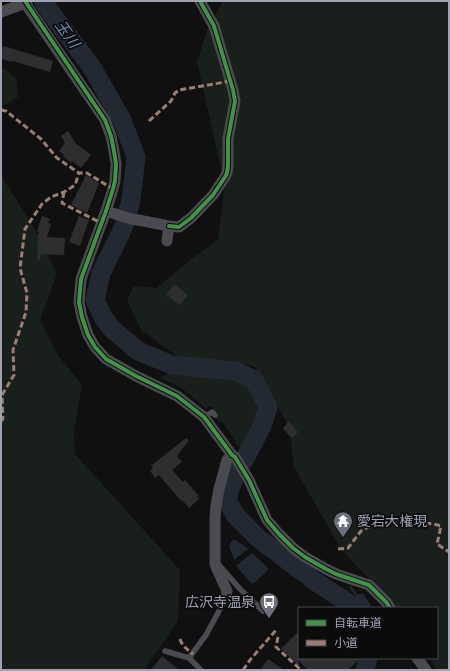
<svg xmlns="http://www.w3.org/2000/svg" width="450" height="671" font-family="Figtree,'Noto Sans JP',sans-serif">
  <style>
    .green { fill: #191f1a }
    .water { fill: #232932 }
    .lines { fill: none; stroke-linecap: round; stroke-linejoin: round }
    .river { stroke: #232932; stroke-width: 19 }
    .building { fill: #2e2e30 }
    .lane { stroke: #4a4a50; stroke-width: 5.5 }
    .street { stroke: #4a4a50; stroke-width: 11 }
    .secondary { stroke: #48484d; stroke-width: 15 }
    .quiet { stroke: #9b7d72; stroke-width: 3; stroke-dasharray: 6 3; stroke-linecap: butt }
    .cycleway-casing { stroke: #0b0b0c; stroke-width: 6 }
    .cycleway { stroke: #419447; stroke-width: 4 }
    .labels { text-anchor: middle; stroke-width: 3.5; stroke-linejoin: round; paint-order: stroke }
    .poi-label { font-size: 14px; fill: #9fa2b3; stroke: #0b0b0c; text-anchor: start }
    .water-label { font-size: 15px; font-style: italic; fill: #728bb3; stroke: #0b0b0c }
  </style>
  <rect width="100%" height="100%" fill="#101010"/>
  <path class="green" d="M 223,1 L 449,1 L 449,670 L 437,670 L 430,658 L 437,658 L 437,608 L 396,608 L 341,549 L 294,467 L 289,426 L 255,367 L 226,360 L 178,357 L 141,330 L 127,300 L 134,286 L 157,288 L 190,260 L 218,240 L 225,186 L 197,62 L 207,30 Z
    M 1,67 L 16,78 L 18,97 L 1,107 Z
    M 1,175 L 35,230 L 57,274 L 40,320 L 57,354 L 82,385 L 74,431 L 75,454 L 180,570 L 178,621 L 144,670 L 1,670 Z
    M 176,369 L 207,374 L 225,373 L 237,375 L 245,379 L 262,417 L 256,432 L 241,450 L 222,421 L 219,423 L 215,417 L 218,415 L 211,406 L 206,409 C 196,399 178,383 163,380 L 161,377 Z"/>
  <path class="water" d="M 233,540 L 236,540 L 248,549 L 235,559 L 234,559 L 229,546 L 231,542 Z
    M 252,553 L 267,567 L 268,570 L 253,584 L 251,583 L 237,567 L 237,565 Z
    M 351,586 L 358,595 L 363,593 L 372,608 L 361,608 L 355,597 L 356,596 L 349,587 Z"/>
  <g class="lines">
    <path class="river" d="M 43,1 L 51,13 L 91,66 L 122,120 L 136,157 L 131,200 L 124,226 L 101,273 L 95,300 L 103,317 L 112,329 L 138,351 L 172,365 L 236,371 L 254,380 L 268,407 L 262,426 L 248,453 L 239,468 L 228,493 L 228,502 L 236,516 L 258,538 L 316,582 L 347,602 L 351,608
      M 365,670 L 368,658"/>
  </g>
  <path class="building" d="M 4,46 L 53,61 L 50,72 L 13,61 L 13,62 L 1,59 L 1,47 L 4,47 Z
    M 68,131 L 75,142 L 75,143 L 91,155 L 81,168 L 72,161 L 71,163 L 63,156 L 64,155 L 59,151 L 65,143 L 61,136 Z
    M 86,175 L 99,183 L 87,213 L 71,205 Z
    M 42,216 L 50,219 L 48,223 L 51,224 L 47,237 L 65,238 L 64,255 L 41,254 L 40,260 L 37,259 L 38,234 L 39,232 L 37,231 Z
    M 79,216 L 89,220 L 80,246 L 69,242 Z
    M 174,284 L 188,295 L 180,305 L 166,295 Z
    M 288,421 L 298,432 L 292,438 L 283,429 Z
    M 186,438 L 189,440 L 177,456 L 182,462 L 172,470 L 183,482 L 185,480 L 199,496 L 197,497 L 199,499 L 189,508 L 182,500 L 181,501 L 159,475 L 155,478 L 150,471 L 153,468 L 151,466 Z
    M 299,631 L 299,658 L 360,658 L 348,670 L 308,670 L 299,661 L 299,666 L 281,649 Z
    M 162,656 L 179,670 L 151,670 Z
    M 268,659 L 284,670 L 260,670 Z"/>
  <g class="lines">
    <path class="lane" d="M 204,417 L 212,412 L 215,415
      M 219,565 L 240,589 L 263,611
      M 165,651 L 189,658 L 201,670
      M 189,658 L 206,635 L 226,598"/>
    <path class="street" d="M 1,12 L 25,3 L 105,120 L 111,136 L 114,151 L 116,164 L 115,181 L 113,189 L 106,211 L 81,279 L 79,302 L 82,317 L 88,335 L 95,347 L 106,359 L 136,376 L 177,396 L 204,417 L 232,455 L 235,457 L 249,480 L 267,520 L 279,534 L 293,548 L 305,557 L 326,569 L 336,574 L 369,585 L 387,603 L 390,608
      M 106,211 L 131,219 L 138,220 L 169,226 L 167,241
      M 169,226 L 179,227 L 191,218 L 213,195 L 225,177 L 227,173 L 228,166 L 228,139 L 235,101 L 233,90 L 214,26 L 200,1
      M 226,598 L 227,591 L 217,569 L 215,564 L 215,518 L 216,506 L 219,489 L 227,460 L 232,455
      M 417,658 L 426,670"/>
    <path class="secondary" d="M 25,1 L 25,3"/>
    <path class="quiet" d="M 1,110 L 6,111 L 41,139 L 57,158 L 79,173 L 87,173 L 113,189
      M 149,121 L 171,101 L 175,93 L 179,90 L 231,81
      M 64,192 L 62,203 L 101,223
      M 1,421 L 3,419 L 2,395 L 14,375 L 13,350 L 26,312 L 27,293 L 20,268 L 25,229 L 42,204 L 51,197 L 64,192 L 75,185 L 79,173
      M 338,549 L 348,548 L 361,531 L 375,524 L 394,522 L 396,520 L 407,520 L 410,522 L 434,524 L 441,526 L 437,544 L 449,552
      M 278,637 L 276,647 L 301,670
      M 180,639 C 182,646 187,649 193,654
      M 243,670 L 250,660 L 277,629"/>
    <g class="cycleway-casing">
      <path id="cycleway" d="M 25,1 L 105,120 L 111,136 L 114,151 L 116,164 L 115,181 L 113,189 L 106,211 L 81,279 L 79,302 L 82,317 L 88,335 L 95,347 L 106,359 L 136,376 L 177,396 L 204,417 L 232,455 L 235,457 L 249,480 L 267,520 L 279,534 L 293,548 L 305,557 L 326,569 L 336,574 L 369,585 L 387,603 L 390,608
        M 169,226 L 179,227 L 191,218 L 213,195 L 225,177 L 227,173 L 228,166 L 228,139 L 235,101 L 233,90 L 214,26 L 200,1"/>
    </g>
    <use href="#cycleway" class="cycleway"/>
  </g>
  <defs>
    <g id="temple-pin" transform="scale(1)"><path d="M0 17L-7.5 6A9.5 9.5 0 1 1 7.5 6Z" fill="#6d6f7a" stroke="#0b0b0c"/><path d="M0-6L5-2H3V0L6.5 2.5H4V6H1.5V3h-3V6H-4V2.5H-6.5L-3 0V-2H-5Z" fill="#fff"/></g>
    <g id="bus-pin" transform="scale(1)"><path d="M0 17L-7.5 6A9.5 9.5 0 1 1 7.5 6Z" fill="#6d6f7a" stroke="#0b0b0c"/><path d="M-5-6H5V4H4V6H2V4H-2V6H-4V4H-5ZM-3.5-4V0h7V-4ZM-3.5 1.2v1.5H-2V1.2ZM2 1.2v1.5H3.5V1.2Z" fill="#fff"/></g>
  </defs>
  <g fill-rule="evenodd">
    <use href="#temple-pin" x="343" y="521"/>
    <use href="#bus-pin" x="269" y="602"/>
  </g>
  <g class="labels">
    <g class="poi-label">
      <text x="357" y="526">愛宕大権現</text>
      <text x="255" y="607" text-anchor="end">広沢寺温泉</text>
    </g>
    <g class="water-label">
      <text transform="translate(67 34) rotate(54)" y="5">玉川</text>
    </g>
  </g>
  <rect width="450" height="671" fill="none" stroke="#9fa2b3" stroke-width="4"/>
  <rect x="298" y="607" width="140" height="52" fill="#0b0b0c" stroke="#46474f"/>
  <rect x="306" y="620" width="20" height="6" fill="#419447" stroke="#46474f"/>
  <text x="334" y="627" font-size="12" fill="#9fa2b3">自転車道</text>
  <rect x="306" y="640" width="20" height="6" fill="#9b7d72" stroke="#46474f"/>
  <text x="334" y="647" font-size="12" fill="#9fa2b3">小道</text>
</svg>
